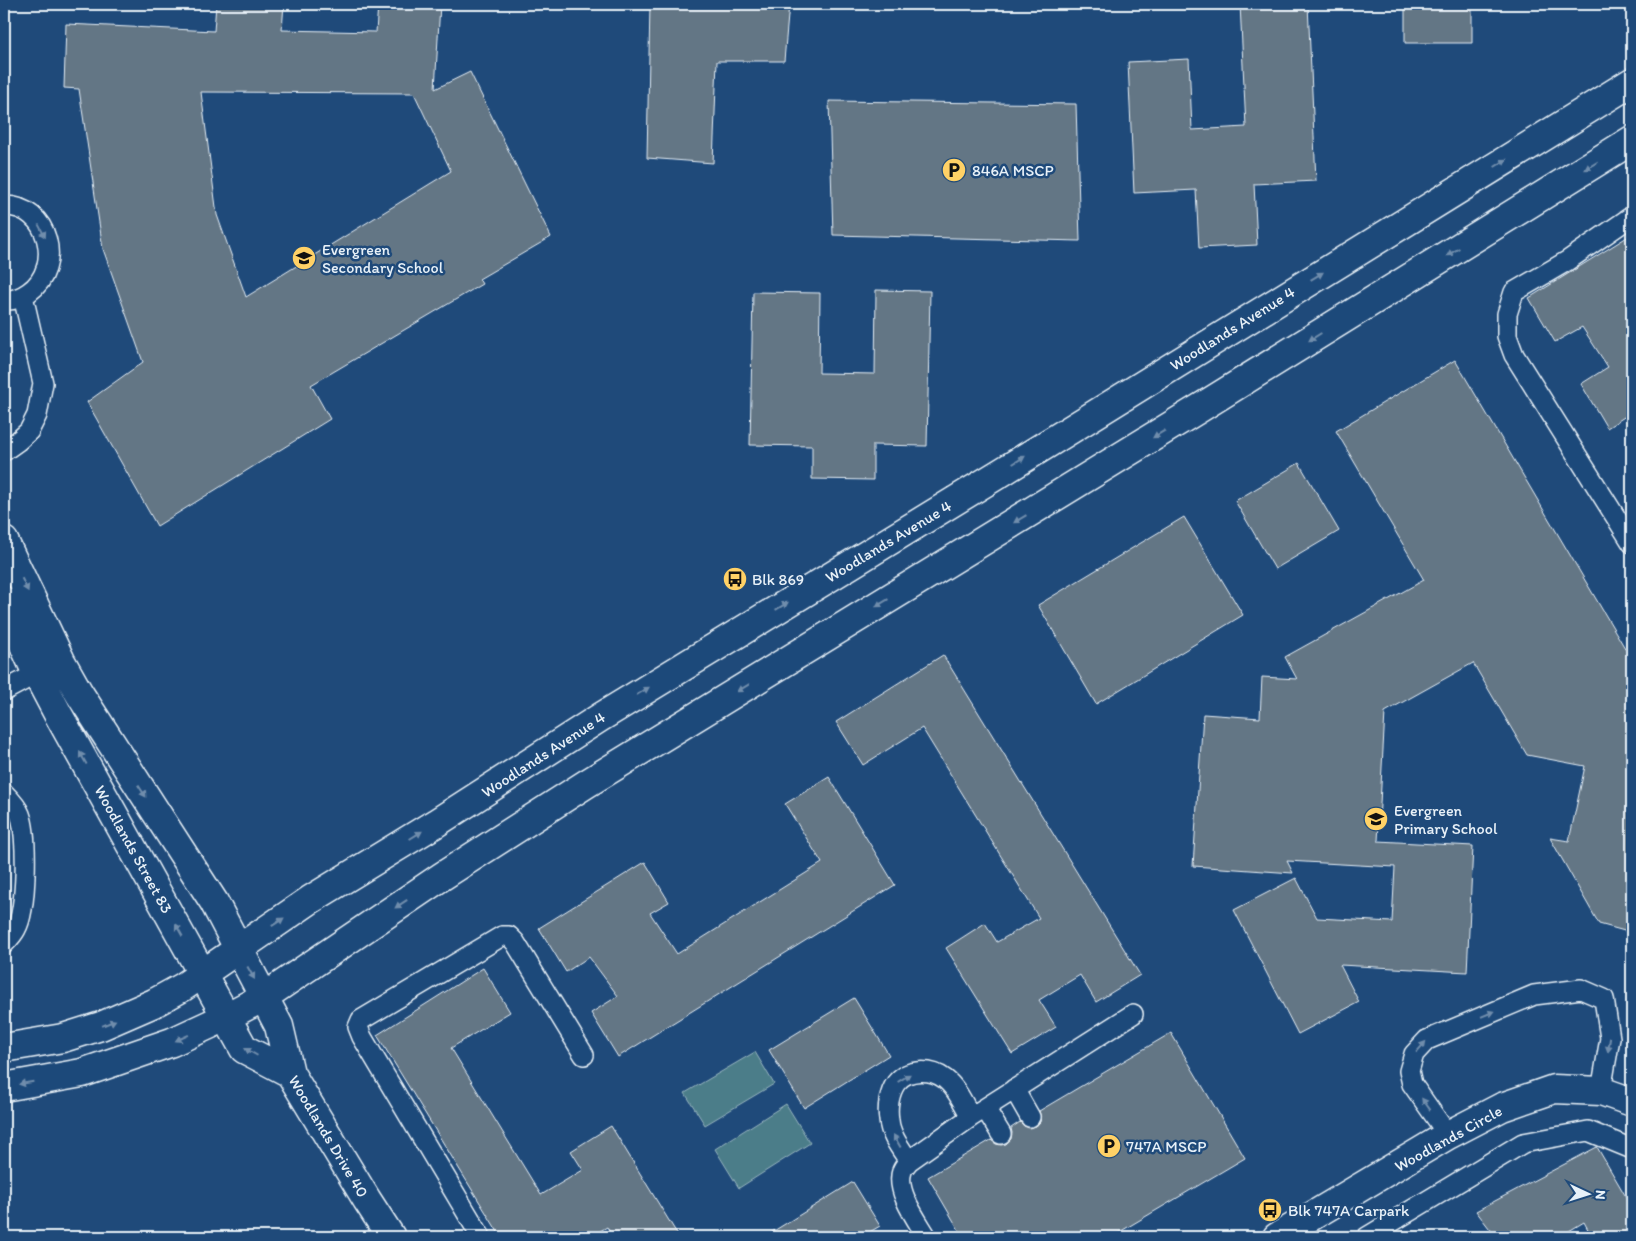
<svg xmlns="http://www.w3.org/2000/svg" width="1636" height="1241" font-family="Itim,sans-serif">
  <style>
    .green { fill: #4b7d89; stroke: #9ab7c0 }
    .building { fill: #647685; stroke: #e8f1f8; fill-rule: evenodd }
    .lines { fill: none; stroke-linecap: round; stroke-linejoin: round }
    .service-casing { stroke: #e8f1f8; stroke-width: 22 }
    .minor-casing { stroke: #e8f1f8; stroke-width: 31 }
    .secondary-casing { stroke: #e8f1f8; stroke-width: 31 }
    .service { stroke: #1f4a7a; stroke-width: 19 }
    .minor { stroke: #1f4a7a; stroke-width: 28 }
    .secondary { stroke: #1f4a7a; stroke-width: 28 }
    .oneway { fill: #6f8dac }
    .labels { text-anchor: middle; stroke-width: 5; stroke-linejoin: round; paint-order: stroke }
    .poi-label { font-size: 16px; fill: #e8f1f8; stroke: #1f4a7a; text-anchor: start }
    .street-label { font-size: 16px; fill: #e8f1f8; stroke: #1f4a7a }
  </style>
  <rect width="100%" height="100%" fill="#1f4a7a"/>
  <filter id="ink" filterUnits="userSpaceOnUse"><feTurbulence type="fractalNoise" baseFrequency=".02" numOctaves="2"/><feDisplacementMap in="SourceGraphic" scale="10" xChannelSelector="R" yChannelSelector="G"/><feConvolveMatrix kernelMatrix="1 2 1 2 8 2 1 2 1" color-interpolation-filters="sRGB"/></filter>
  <g filter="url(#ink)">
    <path class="green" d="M 755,1052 L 774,1084 L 705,1125 L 685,1093 Z
      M 786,1104 L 810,1143 L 739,1188 L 715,1149 Z"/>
    <path class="building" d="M 216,4 L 284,4 L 282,30 L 376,32 L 378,4 L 440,4 L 435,89 L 470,72 L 551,237 L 479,279 L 482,284 L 311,385 L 330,419 L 157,526 L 87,402 L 143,362 L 103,249 L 79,89 L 64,88 L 66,24 L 214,31 ZM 201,92 L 414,93 L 451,171 L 246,297 L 217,215 Z
      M 650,4 L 789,4 L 784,61 L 717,61 L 713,163 L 647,158 Z
      M 1240,4 L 1308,4 L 1316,181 L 1254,184 L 1257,245 L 1199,248 L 1196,190 L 1134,193 L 1128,62 L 1189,59 L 1192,130 L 1246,127 Z
      M 1405,4 L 1472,4 L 1472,43 L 1405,43 Z
      M 829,101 L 1076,104 L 1080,241 L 833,235 Z
      M 1632,234 L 1632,412 L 1607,428 L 1581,384 L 1608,367 L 1582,327 L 1555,342 L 1529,298 Z
      M 876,290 L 930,291 L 927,446 L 873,445 L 873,480 L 812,479 L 812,446 L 750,445 L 753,292 L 820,293 L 819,373 L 875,374 Z
      M 1455,360 L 1632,660 L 1632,933 L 1599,924 L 1550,838 L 1569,841 L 1585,766 L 1527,755 L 1473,663 L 1385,712 L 1378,841 L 1473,846 L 1467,972 L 1340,965 L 1359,1002 L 1298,1034 L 1234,910 L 1296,878 L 1317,918 L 1392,922 L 1395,867 L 1287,861 L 1293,873 L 1193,866 L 1203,714 L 1260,718 L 1262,677 L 1297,679 L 1285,657 L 1424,580 L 1336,431 Z
      M 1299,463 L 1339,531 L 1275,569 L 1235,501 Z
      M 1184,517 L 1243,615 L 1096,704 L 1038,605 Z
      M 943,655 L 1140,975 L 1096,1002 L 1080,975 L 1039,1000 L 1056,1027 L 1012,1054 L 946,948 L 985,923 L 997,942 L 1039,918 L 922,728 L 863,765 L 836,722 Z
      M 829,777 L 895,885 L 618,1057 L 591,1013 L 618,996 L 589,957 L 566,972 L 539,928 L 645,862 L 669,902 L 650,913 L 677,954 L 822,863 L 785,804 Z
      M 483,968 L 510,1012 L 451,1048 L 541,1195 L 583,1170 L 571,1151 L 611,1126 L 679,1237 L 613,1237 L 607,1227 L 590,1237 L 501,1237 L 377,1035 Z
      M 854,998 L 889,1055 L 804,1108 L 769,1050 Z
      M 1171,1033 L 1245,1158 L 1111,1237 L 963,1237 L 928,1177 L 991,1140 L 996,1144 L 1001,1145 L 1006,1144 L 1011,1139 L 1012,1133 L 1011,1128 L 1020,1122 L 1024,1126 L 1029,1128 L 1036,1126 L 1040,1122 L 1041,1118 L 1039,1111 Z
      M 1597,1147 L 1632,1207 L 1632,1237 L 1592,1237 L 1584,1222 L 1559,1237 L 1496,1237 L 1476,1211 Z
      M 853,1182 L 880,1226 L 861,1237 L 764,1237 Z"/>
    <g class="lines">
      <g class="service-casing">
        <path id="service" d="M 4,206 C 49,205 64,267 29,292 C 22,297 13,301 4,300
          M 1632,216 L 1567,261 L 1514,292 L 1507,314 L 1507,336 L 1514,355 L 1632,543
          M 4,451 L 18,441 L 29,431 L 37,415 L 43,383 L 23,296
          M 4,691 L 47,668
          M 4,793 C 10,799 17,806 20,814 C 28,835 27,910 16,929 C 13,935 8,940 4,944
          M 1014,1089 L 1030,1117
          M 985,1108 L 1001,1134
          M 1448,1135 L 1412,1084 L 1409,1071 L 1414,1054 L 1427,1040 L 1534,995 L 1581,989 L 1604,999 L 1610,1038 L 1601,1091
          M 909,1161 C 901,1149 890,1135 889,1120 C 887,1108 889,1093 896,1083 C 907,1068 932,1069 945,1079 C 957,1088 964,1105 971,1117
          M 481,1237 L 362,1037 L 358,1027 L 361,1020 L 502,936 L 509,936 L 515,942 L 584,1055
          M 927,1237 C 917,1220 895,1191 902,1171 C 903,1167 907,1164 909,1161 L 971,1117 L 1133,1014
          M 1367,1237 L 1523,1143 L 1588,1131 L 1632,1149"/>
      </g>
      <g class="minor-casing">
        <path id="minor" d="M 4,541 L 61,661 L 79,693 L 214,902 L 279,1026 L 290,1073 L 367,1200 L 391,1237
          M 4,601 L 37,674 L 58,714 L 244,1049 L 290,1073
          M 1277,1237 L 1448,1135 L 1502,1107 L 1554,1089 L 1601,1091 L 1632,1102"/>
      </g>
      <g class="secondary-casing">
        <path id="secondary" d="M 4,1048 L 63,1038 L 101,1026 L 154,1003 L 183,987 L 310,900 L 436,823 L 601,717 L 1002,472 L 1632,82
          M 4,1087 L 82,1073 L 172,1042 L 226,1017 L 264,997 L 441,877 L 586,784 L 1200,408 L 1632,140"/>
      </g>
      <use href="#service" class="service"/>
      <use href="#minor" class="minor"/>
      <use href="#secondary" class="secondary"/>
    </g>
    <defs><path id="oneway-solid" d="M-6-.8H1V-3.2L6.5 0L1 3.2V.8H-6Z" transform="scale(1.25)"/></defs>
    <g class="oneway">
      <use href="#oneway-solid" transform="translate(1501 163) rotate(-32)"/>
      <use href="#oneway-solid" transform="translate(1591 166) rotate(148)"/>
      <use href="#oneway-solid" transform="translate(42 231) rotate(62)"/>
      <use href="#oneway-solid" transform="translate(1453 252) rotate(148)"/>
      <use href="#oneway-solid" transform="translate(1317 276) rotate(-31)"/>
      <use href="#oneway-solid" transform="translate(1315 337) rotate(148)"/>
      <use href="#oneway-solid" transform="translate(1159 434) rotate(149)"/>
      <use href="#oneway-solid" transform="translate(1019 460) rotate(-32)"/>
      <use href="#oneway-solid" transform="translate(1020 519) rotate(149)"/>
      <use href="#oneway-solid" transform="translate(25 585) rotate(64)"/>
      <use href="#oneway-solid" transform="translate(882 603) rotate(149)"/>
      <use href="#oneway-solid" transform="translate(782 606) rotate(-31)"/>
      <use href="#oneway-solid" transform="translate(743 688) rotate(149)"/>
      <use href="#oneway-solid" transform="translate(643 691) rotate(-31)"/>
      <use href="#oneway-solid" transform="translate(83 758) rotate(-119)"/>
      <use href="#oneway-solid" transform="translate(142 791) rotate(57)"/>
      <use href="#oneway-solid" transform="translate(416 835) rotate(-32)"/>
      <use href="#oneway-solid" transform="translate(401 904) rotate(146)"/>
      <use href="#oneway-solid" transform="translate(278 922) rotate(-34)"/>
      <use href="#oneway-solid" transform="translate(179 930) rotate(-119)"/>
      <use href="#oneway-solid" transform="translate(251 973) rotate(61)"/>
      <use href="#oneway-solid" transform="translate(1488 1014) rotate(-22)"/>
      <use href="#oneway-solid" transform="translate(109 1023) rotate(-23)"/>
      <use href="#oneway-solid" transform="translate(182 1038) rotate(156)"/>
      <use href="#oneway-solid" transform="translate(1609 1045) rotate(99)"/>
      <use href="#oneway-solid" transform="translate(1421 1047) rotate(-49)"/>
      <use href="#oneway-solid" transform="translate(251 1052) rotate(-150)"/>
      <use href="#oneway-solid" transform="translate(904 1078) rotate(-32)"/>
      <use href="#oneway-solid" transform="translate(26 1083) rotate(170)"/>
      <use href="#oneway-solid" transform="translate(1426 1104) rotate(-126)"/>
      <use href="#oneway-solid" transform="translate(897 1141) rotate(-119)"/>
    </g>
  </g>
  <defs>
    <g id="parking-disc" transform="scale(1.25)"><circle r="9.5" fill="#ffd166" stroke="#1f4a7a"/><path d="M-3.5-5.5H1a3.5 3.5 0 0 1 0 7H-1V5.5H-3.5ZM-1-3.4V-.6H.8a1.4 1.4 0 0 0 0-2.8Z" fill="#111"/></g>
    <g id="school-disc" transform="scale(1.25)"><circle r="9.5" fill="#ffd166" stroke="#1f4a7a"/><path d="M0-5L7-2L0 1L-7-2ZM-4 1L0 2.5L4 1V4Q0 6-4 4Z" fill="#111"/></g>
    <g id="bus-disc" transform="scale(1.25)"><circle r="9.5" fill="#ffd166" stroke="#1f4a7a"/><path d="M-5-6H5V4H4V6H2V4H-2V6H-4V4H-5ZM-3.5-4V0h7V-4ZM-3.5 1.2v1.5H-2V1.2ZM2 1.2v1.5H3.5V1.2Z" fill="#111"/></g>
  </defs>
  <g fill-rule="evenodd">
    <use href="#parking-disc" x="954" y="170"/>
    <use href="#school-disc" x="304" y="258"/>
    <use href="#bus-disc" x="735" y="579"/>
    <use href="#school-disc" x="1376" y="819"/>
    <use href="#parking-disc" x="1109" y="1146"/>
    <use href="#bus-disc" x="1270" y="1210"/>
  </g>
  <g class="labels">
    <g class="poi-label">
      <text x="972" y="176">846A MSCP</text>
      <text x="322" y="255">Evergreen<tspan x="322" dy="18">Secondary School</tspan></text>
      <text x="752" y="585">Blk 869</text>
      <text x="1394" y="816">Evergreen<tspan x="1394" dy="18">Primary School</tspan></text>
      <text x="1126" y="1152">747A MSCP</text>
      <text x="1288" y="1216">Blk 747A Carpark</text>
    </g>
    <g class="street-label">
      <text transform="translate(1232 328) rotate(-32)" y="6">Woodlands Avenue 4</text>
      <text transform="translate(888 541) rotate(-31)" y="6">Woodlands Avenue 4</text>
      <text transform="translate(543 754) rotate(-33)" y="6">Woodlands Avenue 4</text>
      <text transform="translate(134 849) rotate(61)" y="6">Woodlands Street 83</text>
      <text transform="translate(329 1136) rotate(59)" y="6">Woodlands Drive 40</text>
      <text transform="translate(1448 1138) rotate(-29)" y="6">Woodlands Circle</text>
    </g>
  </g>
  <rect width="1636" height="1241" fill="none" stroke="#1f4a7a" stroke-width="20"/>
  <rect x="10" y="10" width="1616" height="1221" fill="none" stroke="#e8f1f8" stroke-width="2" filter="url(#ink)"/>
  <g transform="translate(1588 1194) rotate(94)" stroke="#1f4a7a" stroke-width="4" paint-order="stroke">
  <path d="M0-4L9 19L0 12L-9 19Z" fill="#e8f1f8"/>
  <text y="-8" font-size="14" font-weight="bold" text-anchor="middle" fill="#e8f1f8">N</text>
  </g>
</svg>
